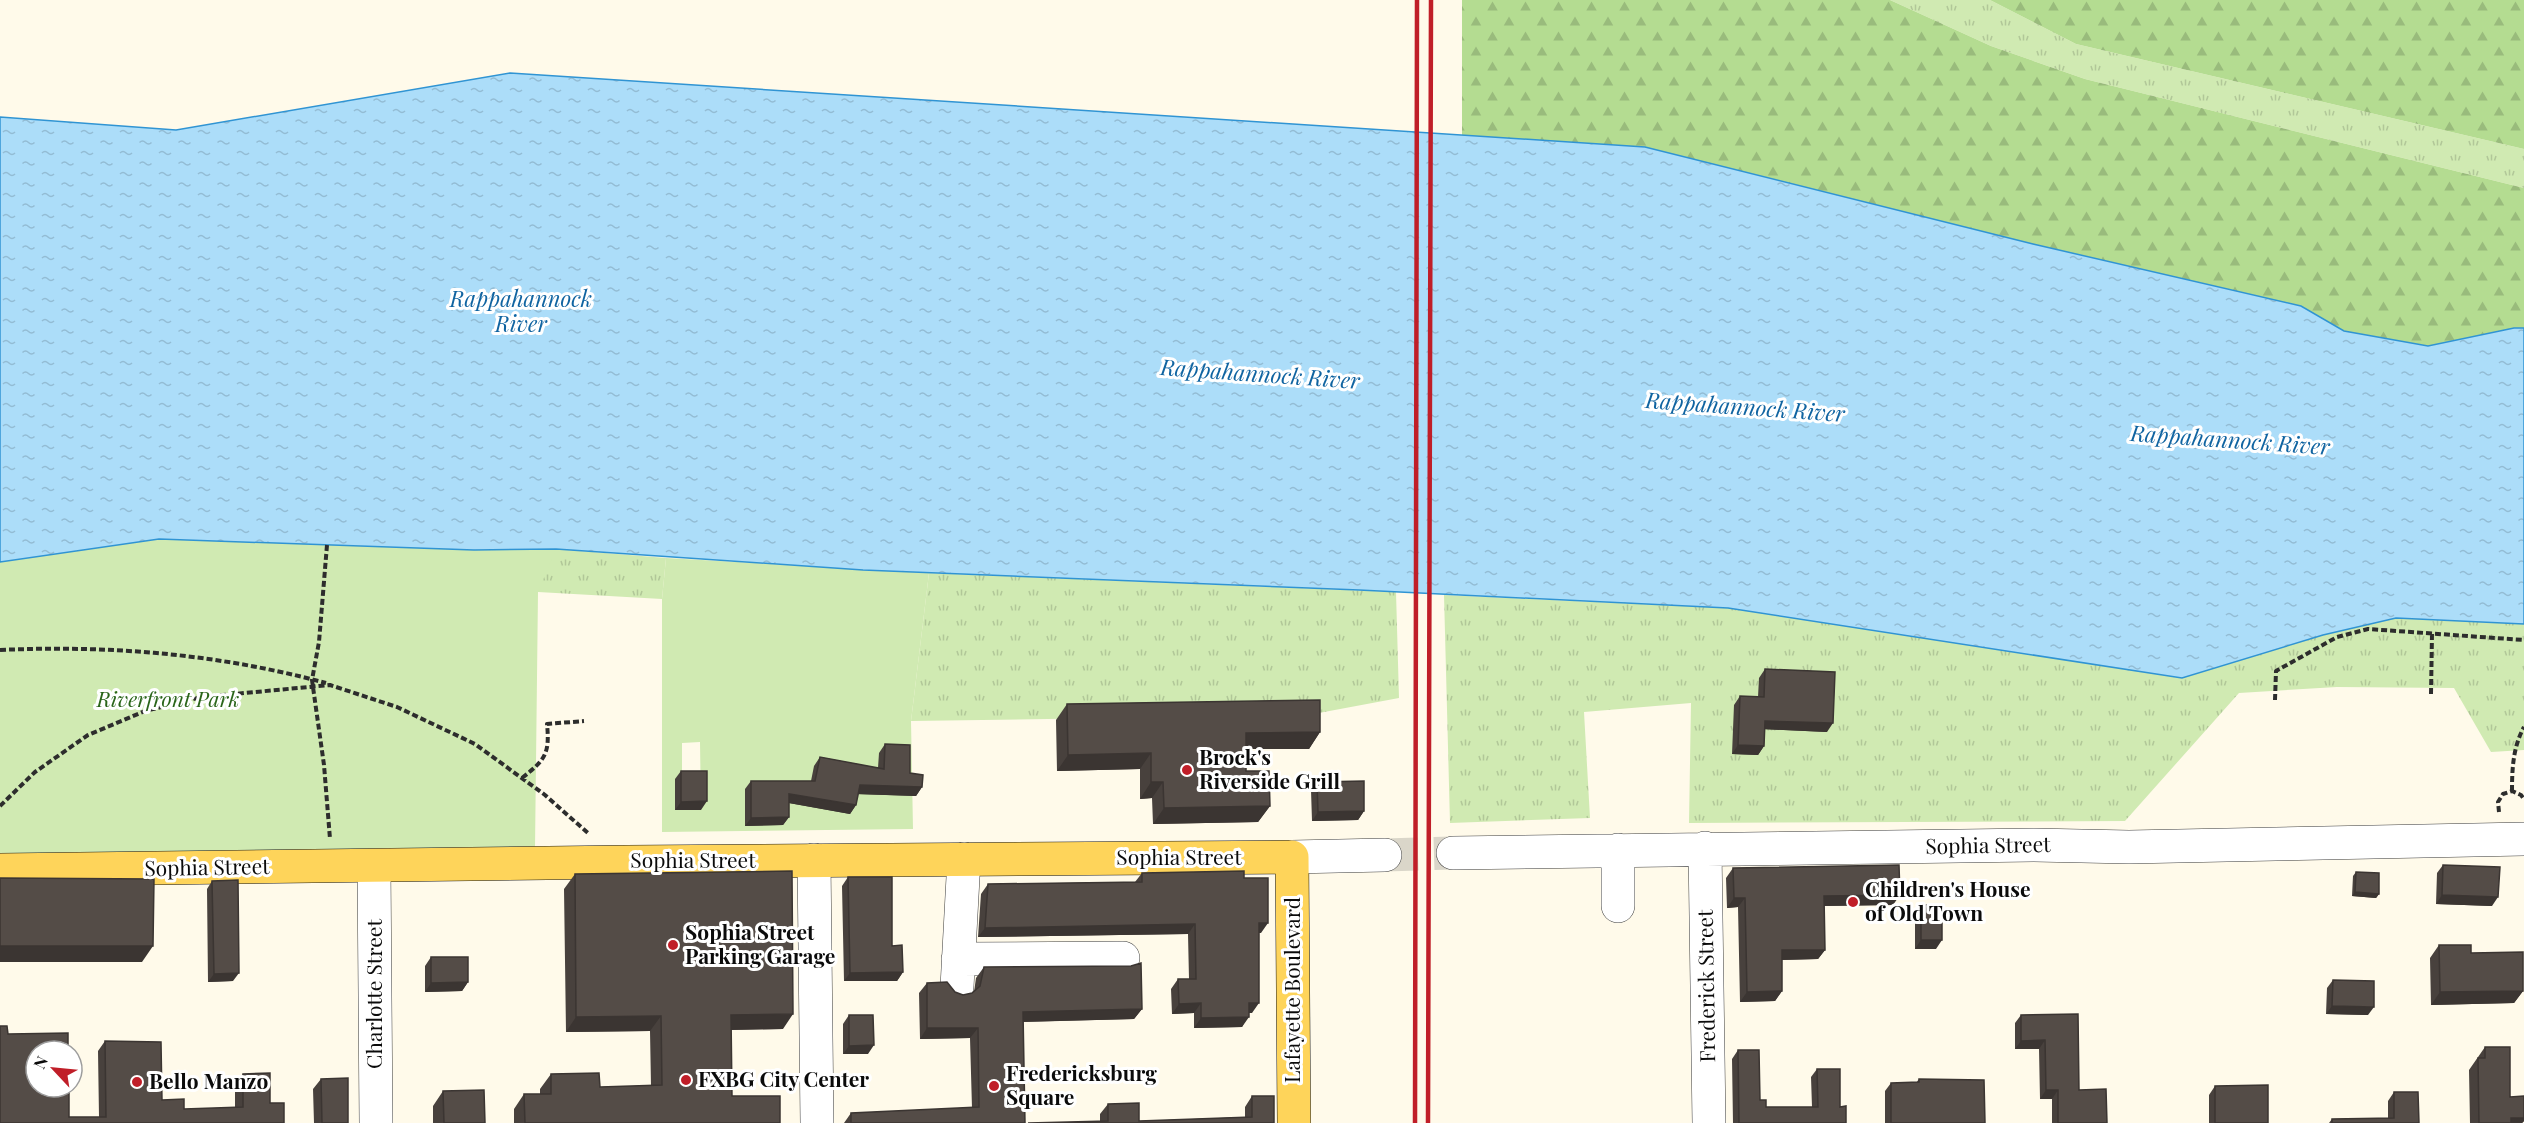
<svg xmlns="http://www.w3.org/2000/svg" width="2524" height="1123" font-family="'Playfair Display',serif">
  <style>
    .grass { fill: url(#grass-tufts) }
    .forest { fill: url(#forest-firs) }
    .park { fill: #d0eab2; fill-rule: evenodd }
    .water { fill: url(#water-ripples); stroke: #3094d3; stroke-width: 1.5 }
    .lines { fill: none; stroke-linecap: round; stroke-linejoin: round }
    .minor-tunnel { stroke: #dad6c9; stroke-width: 33; stroke-dasharray: 33 16; stroke-linecap: butt }
    .minor-casing { stroke: #3e3e3e; stroke-width: 34 }
    .major-casing { stroke: #1c1c1c; stroke-width: 34 }
    .path { stroke: #2d2d2d; stroke-width: 4; stroke-dasharray: 6 3; stroke-linecap: butt }
    .minor { stroke: #fff; stroke-width: 33 }
    .major { stroke: #fed45a; stroke-width: 33 }
    .rail { stroke: #c01e28; stroke-width: 4.5 }
    .wall { fill: #48413d }
    .shaded-wall { fill: #3b3532 }
    .building { fill: #544c47; stroke: #3b3532; stroke-width: 1.5 }
    .poi-dot { fill: #c01e28; stroke: #fff; stroke-width: 2 }
    .labels { text-anchor: middle; stroke-width: 6; stroke-linejoin: round; paint-order: stroke }
    .park-label { font-size: 21px; font-style: italic; fill: #2a651a; stroke: #fff }
    .poi-label { font-size: 21px; font-weight: bold; fill: #0b0b0b; stroke: #fff; text-anchor: start }
    .street-label { font-size: 21px; fill: #0b0b0b; stroke: #fff }
    .water-label { font-size: 22px; font-style: italic; fill: #1064a1; stroke: #fff }
  </style>
  <defs>
    <pattern id="grass-tufts" width="24" height="20" patternUnits="userSpaceOnUse" patternTransform="scale(1.5)"><rect width="24" height="20" fill="#d0eab2"/><path d="M3 7l-1-3M5 7V3M7 7l1-3M15 17l-1-3M17 17v-4M19 17l1-3" fill="none" stroke="#b1c798"/></pattern>
    <pattern id="forest-firs" width="22" height="20" patternUnits="userSpaceOnUse" patternTransform="scale(1.5)"><rect width="22" height="20" fill="#b4dc91"/><path d="M5 1l3.5 6h-7zM16 11l3.5 6h-7z" fill="#99bb7c"/></pattern>
    <pattern id="water-ripples" width="26" height="14" patternUnits="userSpaceOnUse" patternTransform="scale(1.5)"><rect width="26" height="14" fill="#acddf9"/><path d="M2 4q2-2 4 0t4 0M15 11q2-2 4 0t4 0" fill="none" stroke="#93bcd4"/></pattern>
  </defs>
  <rect width="100%" height="100%" fill="#fffaea"/>
  <path class="grass" d="M 1890,0 L 1990,0 L 2076,44 L 2524,149 L 2524,188 L 2085,79 L 1991,46 Z
    M 556,549 L 666,558 L 662,599 L 538,592 L 475,550 Z
    M 929,573 L 1396,592 L 1399,698 L 1308,715 L 911,721 Z
    M 1444,595 L 2323,635 L 2396,618 L 2524,624 L 2524,750 L 2491,752 L 2454,688 L 2337,687 L 2239,693 L 2125,821 L 1689,823 L 1691,703 L 1584,712 L 1590,818 L 1450,823 Z"/>
  <path class="forest" d="M 1462,0 L 1890,0 L 1991,46 L 2085,79 L 2524,188 L 2524,328 L 2514,328 L 2428,346 L 2344,331 L 2301,306 L 2033,244 L 1645,147 L 1462,136 Z
    M 1990,0 L 2524,0 L 2524,149 L 2076,44 Z"/>
  <path class="park" d="M 159,539 L 474,550 L 556,549 L 538,592 L 535,848 L 0,867 L 0,562 Z
    M 666,558 L 929,573 L 911,721 L 913,829 L 662,832 L 662,599 ZM 700,742 L 701,810 L 676,810 L 682,779 L 682,743 Z"/>
  <path class="water" d="M 510,73 L 1645,147 L 2033,244 L 2301,306 L 2344,331 L 2428,346 L 2514,328 L 2524,328 L 2524,624 L 2396,618 L 2323,635 L 2182,678 L 1728,608 L 1359,590 L 863,570 L 556,549 L 474,550 L 159,539 L 0,562 L 0,117 L 176,130 Z"/>
  <g class="lines">
    <path class="minor-tunnel" d="M 1385,855 L 1453,853"/>
    <g class="minor-casing">
      <path id="minor" d="M 1705,848 L 1709,1123
        M 1618,850 L 1618,906
        M 1453,853 L 2034,845 L 2129,847 L 2524,839
        M 1292,857 L 1385,855
        M 814,860 L 817,1123
        M 374,866 L 376,1123
        M 958,959 L 1123,958
        M 957,987 L 964,859"/>
    </g>
    <g class="major-casing">
      <path id="major" d="M 0,870 L 626,862 L 1292,857 L 1294,1123"/>
    </g>
    <path class="path" d="M 327,545 L 319,642 L 312,680 L 324,765 L 330,839
      M 0,650 C 110,645 219,654 326,683
      M 2431,694 L 2432,634
      M 2275,700 L 2276,671 L 2337,637 L 2368,629 L 2524,640
      M 522,778 C 545,760 550,754 547,724 L 584,721
      M 2512,791 C 2512,769 2513,747 2524,727
      M 0,806 L 35,772 L 88,735 L 145,711 L 202,697 L 330,685 L 397,707 L 475,744 L 545,795 L 589,834
      M 2499,812 L 2498,802 L 2503,794 L 2512,791 L 2521,795 L 2524,799"/>
    <use href="#minor" class="minor"/>
    <use href="#major" class="major"/>
    <path class="rail" d="M 1415,1123 L 1417,0
      M 1428,1123 L 1431,0"/>
  </g>
  <path class="wall" d="M 1765,669 L 1827,732 L 1765,729 L 1764,746 L 1758,755 L 1732,754 L 1734,705 L 1740,696 L 1758,697 L 1759,678 Z
    M 1067,704 L 1320,732 L 1309,749 L 1246,749 L 1246,771 L 1270,806 L 1258,822 L 1153,824 L 1152,798 L 1140,799 L 1140,769 L 1057,771 L 1056,720 Z
    M 885,744 L 922,787 L 916,796 L 858,794 L 856,805 L 850,814 L 789,803 L 789,817 L 783,825 L 745,826 L 745,789 L 751,781 L 811,781 L 814,766 L 820,757 L 878,768 L 879,753 Z
    M 681,771 L 701,810 L 675,810 L 675,779 Z
    M 1317,782 L 1364,811 L 1358,820 L 1312,821 L 1311,790 Z
    M 2443,865 L 2492,906 L 2436,904 L 2437,873 Z
    M 1733,868 L 1893,905 L 1824,906 L 1825,950 L 1818,959 L 1782,960 L 1782,991 L 1775,1001 L 1740,1002 L 1738,907 L 1727,908 L 1726,878 Z
    M 2356,872 L 2379,894 L 2376,898 L 2352,896 L 2353,876 Z
    M 1142,873 L 1244,878 L 1261,933 L 1259,933 L 1252,1013 L 1249,1013 L 1242,1027 L 1194,1028 L 1194,1013 L 1172,1014 L 1171,989 L 1178,979 L 1189,979 L 1188,934 L 978,937 L 981,894 L 988,884 L 1135,882 Z
    M 575,874 L 783,1029 L 731,1030 L 732,1096 L 780,1123 L 514,1123 L 514,1109 L 524,1094 L 540,1094 L 540,1089 L 551,1074 L 600,1087 L 651,1086 L 650,1031 L 566,1032 L 564,889 Z
    M 848,877 L 892,946 L 903,972 L 897,981 L 844,981 L 842,886 Z
    M 212,881 L 233,981 L 208,982 L 207,889 Z
    M 1921,905 L 1936,949 L 1915,949 L 1915,913 Z
    M 2439,945 L 2471,953 L 2523,991 L 2514,1003 L 2431,1005 L 2430,958 Z
    M 431,957 L 468,982 L 462,991 L 425,992 L 425,966 Z
    M 984,967 L 1142,1009 L 1134,1019 L 1023,1022 L 1025,1123 L 844,1123 L 851,1113 L 972,1108 L 970,1038 L 920,1039 L 919,993 L 927,983 L 963,995 L 972,993 L 974,992 L 976,978 Z
    M 2333,980 L 2368,1015 L 2326,1014 L 2327,988 Z
    M 2078,1014 L 2079,1090 L 2107,1123 L 2052,1123 L 2052,1099 L 2040,1099 L 2039,1049 L 2015,1049 L 2015,1023 L 2021,1015 Z
    M 849,1015 L 868,1054 L 843,1054 L 843,1024 Z
    M 8,1034 L 69,1117 L 99,1117 L 98,1051 L 105,1041 L 162,1100 L 184,1109 L 235,1108 L 235,1084 L 243,1074 L 270,1103 L 284,1123 L 0,1123 Z
    M 2485,1047 L 2510,1097 L 2524,1096 L 2524,1121 L 2522,1123 L 2470,1123 L 2469,1070 Z
    M 1738,1050 L 1760,1100 L 1766,1107 L 1812,1107 L 1811,1077 L 1817,1069 L 1840,1107 L 1846,1123 L 1733,1123 L 1732,1059 Z
    M 321,1079 L 348,1123 L 314,1123 L 313,1089 Z
    M 1919,1079 L 1985,1123 L 1885,1123 L 1885,1091 L 1891,1083 L 1916,1083 Z
    M 2215,1086 L 2268,1123 L 2209,1123 L 2209,1095 Z
    M 443,1091 L 485,1123 L 433,1123 L 433,1106 Z
    M 2394,1092 L 2419,1123 L 2329,1123 L 2332,1119 L 2388,1118 L 2388,1101 Z
    M 1252,1096 L 1274,1123 L 1100,1122 L 1100,1114 L 1108,1104 L 1139,1121 L 1245,1117 L 1245,1107 Z"/>
  <path class="shaded-wall" d="M 1765,721 L 1833,723 L 1827,732 L 1759,729 Z
    M 1320,732 L 1309,749 L 1234,749 L 1246,733 Z
    M 1738,745 L 1764,746 L 1758,755 L 1732,754 Z
    M 1151,753 L 1140,769 L 1057,771 L 1068,755 Z
    M 1151,782 L 1163,782 L 1152,798 L 1140,799 Z
    M 860,785 L 922,787 L 916,796 L 854,794 Z
    M 789,794 L 856,805 L 850,814 L 783,802 Z
    M 707,801 L 701,810 L 675,810 L 681,802 Z
    M 1270,806 L 1258,822 L 1153,824 L 1164,808 Z
    M 1364,811 L 1358,820 L 1312,821 L 1318,812 Z
    M 789,817 L 783,825 L 745,826 L 751,818 Z
    M 2355,892 L 2379,894 L 2376,898 L 2352,896 Z
    M 1900,895 L 1893,905 L 1817,906 L 1824,896 Z
    M 2442,895 L 2498,897 L 2492,906 L 2436,904 Z
    M 1734,898 L 1745,898 L 1738,907 L 1727,908 Z
    M 1259,923 L 1268,923 L 1261,933 L 1252,933 Z
    M 1195,924 L 1188,934 L 978,937 L 985,928 Z
    M 1921,940 L 1942,940 L 1936,949 L 1915,949 Z
    M 0,946 L 153,946 L 142,962 L 0,962 Z
    M 1782,950 L 1825,950 L 1818,959 L 1775,960 Z
    M 903,972 L 897,981 L 844,981 L 850,973 Z
    M 239,973 L 233,981 L 208,982 L 214,974 Z
    M 468,982 L 462,991 L 425,992 L 431,983 Z
    M 1782,991 L 1775,1001 L 1740,1002 L 1747,992 Z
    M 2523,991 L 2514,1003 L 2431,1005 L 2440,992 Z
    M 1201,1003 L 1194,1013 L 1172,1014 L 1179,1004 Z
    M 1249,1003 L 1259,1003 L 1252,1013 L 1242,1013 Z
    M 2332,1006 L 2374,1007 L 2368,1015 L 2326,1014 Z
    M 1142,1009 L 1134,1019 L 1016,1022 L 1023,1012 Z
    M 793,1014 L 783,1029 L 721,1030 L 731,1015 Z
    M 661,1016 L 650,1031 L 566,1032 L 576,1017 Z
    M 1249,1017 L 1242,1027 L 1194,1028 L 1201,1018 Z
    M 927,1028 L 978,1028 L 970,1038 L 920,1039 Z
    M 2045,1040 L 2039,1049 L 2015,1049 L 2021,1041 Z
    M 874,1045 L 868,1054 L 843,1054 L 849,1046 Z
    M 2046,1090 L 2058,1090 L 2052,1099 L 2040,1099 Z
    M 2511,1118 L 2524,1118 L 2524,1121 L 2522,1123 L 2507,1123 Z"/>
  <path class="building" d="M 1765,669 L 1835,672 L 1833,723 L 1765,721 L 1764,746 L 1738,745 L 1740,696 L 1764,697 Z
    M 1320,700 L 1320,732 L 1246,733 L 1246,771 L 1269,771 L 1270,806 L 1164,808 L 1163,782 L 1151,782 L 1151,753 L 1068,755 L 1067,704 Z
    M 885,744 L 910,745 L 910,773 L 923,775 L 922,787 L 860,785 L 856,805 L 789,794 L 789,817 L 751,818 L 751,781 L 815,781 L 820,757 L 884,769 Z
    M 681,771 L 707,771 L 707,801 L 681,802 Z
    M 1364,781 L 1364,811 L 1318,812 L 1317,782 Z
    M 1899,865 L 1900,895 L 1824,896 L 1825,950 L 1782,950 L 1782,991 L 1747,992 L 1745,898 L 1734,898 L 1733,868 Z
    M 2443,865 L 2500,867 L 2498,897 L 2442,895 Z
    M 792,871 L 793,1014 L 731,1015 L 732,1096 L 780,1096 L 780,1123 L 525,1123 L 524,1094 L 551,1094 L 551,1074 L 599,1073 L 600,1087 L 662,1085 L 661,1016 L 576,1017 L 575,874 Z
    M 1244,871 L 1244,878 L 1268,878 L 1268,923 L 1259,923 L 1259,1003 L 1249,1003 L 1249,1017 L 1201,1018 L 1201,1003 L 1179,1004 L 1178,979 L 1196,979 L 1195,924 L 985,928 L 988,884 L 1142,882 L 1142,873 Z
    M 2356,872 L 2379,873 L 2379,894 L 2355,892 Z
    M 848,877 L 892,877 L 892,946 L 902,945 L 903,972 L 850,973 Z
    M 0,878 L 154,879 L 153,946 L 0,946 Z
    M 238,880 L 239,973 L 214,974 L 212,881 Z
    M 1921,905 L 1942,905 L 1942,940 L 1921,940 Z
    M 2439,945 L 2471,945 L 2471,953 L 2523,952 L 2523,991 L 2440,992 Z
    M 431,957 L 468,957 L 468,982 L 431,983 Z
    M 1141,963 L 1142,1009 L 1023,1012 L 1025,1123 L 851,1123 L 851,1113 L 979,1107 L 978,1028 L 927,1028 L 927,983 L 947,982 L 955,992 L 963,995 L 972,993 L 980,986 L 984,967 L 1131,966 Z
    M 2333,980 L 2374,981 L 2374,1007 L 2332,1006 Z
    M 2078,1014 L 2079,1090 L 2106,1089 L 2107,1123 L 2058,1123 L 2058,1090 L 2046,1090 L 2045,1040 L 2021,1041 L 2021,1015 Z
    M 849,1015 L 873,1015 L 874,1045 L 849,1046 Z
    M 0,1026 L 7,1026 L 8,1034 L 68,1033 L 68,1051 L 36,1051 L 36,1087 L 69,1087 L 69,1117 L 106,1117 L 105,1041 L 161,1042 L 162,1100 L 184,1099 L 184,1109 L 243,1107 L 243,1074 L 270,1073 L 270,1103 L 284,1103 L 284,1123 L 0,1123 Z
    M 2485,1047 L 2510,1047 L 2510,1097 L 2524,1096 L 2524,1118 L 2511,1118 L 2511,1123 L 2479,1123 L 2478,1058 L 2485,1058 Z
    M 1738,1050 L 1759,1050 L 1760,1100 L 1766,1100 L 1766,1107 L 1818,1107 L 1817,1069 L 1840,1069 L 1840,1107 L 1846,1106 L 1846,1123 L 1739,1123 Z
    M 348,1078 L 348,1123 L 322,1123 L 321,1079 Z
    M 1919,1079 L 1984,1080 L 1985,1123 L 1891,1123 L 1891,1083 L 1919,1082 Z
    M 2268,1085 L 2268,1123 L 2215,1123 L 2215,1086 Z
    M 484,1090 L 485,1123 L 444,1123 L 443,1091 Z
    M 2394,1092 L 2418,1092 L 2419,1123 L 2332,1123 L 2332,1119 L 2394,1118 Z
    M 1252,1096 L 1274,1096 L 1274,1123 L 1028,1123 L 1108,1121 L 1108,1104 L 1139,1103 L 1139,1121 L 1252,1117 Z"/>
  <g class="poi-dot">
    <circle cx="1187" cy="770" r="6"/>
    <circle cx="1853" cy="902" r="6"/>
    <circle cx="673" cy="945" r="6"/>
    <circle cx="686" cy="1080" r="6"/>
    <circle cx="137" cy="1082" r="6"/>
    <circle cx="994" cy="1086" r="6"/>
  </g>
  <g class="labels">
    <g class="park-label">
      <text x="168" y="707">Riverfront Park</text>
    </g>
    <g class="poi-label">
      <text x="1199" y="765">Brock's<tspan x="1199" dy="24">Riverside Grill</tspan></text>
      <text x="1865" y="897">Children's House<tspan x="1865" dy="24">of Old Town</tspan></text>
      <text x="685" y="940">Sophia Street<tspan x="685" dy="24">Parking Garage</tspan></text>
      <text x="1006" y="1081">Fredericksburg<tspan x="1006" dy="24">Square</tspan></text>
      <text x="698" y="1087">FXBG City Center</text>
      <text x="149" y="1089">Bello Manzo</text>
    </g>
    <g class="street-label">
      <text transform="translate(1988 846) rotate(-1)" y="7">Sophia Street</text>
      <text x="1179" y="865">Sophia Street</text>
      <text x="693" y="868">Sophia Street</text>
      <text transform="translate(207 868) rotate(-1)" y="7">Sophia Street</text>
      <text transform="translate(1707 986) rotate(-91)" y="7">Frederick Street</text>
      <text transform="translate(1293 990) rotate(-90)" y="7">Lafayette Boulevard</text>
      <text transform="translate(375 994) rotate(-90)" y="7">Charlotte Street</text>
    </g>
    <g class="water-label">
      <text x="521" y="307">Rappahannock<tspan x="521" dy="25">River</tspan></text>
      <text transform="translate(1260 374) rotate(4)" y="8">Rappahannock River</text>
      <text transform="translate(1745 407) rotate(4)" y="8">Rappahannock River</text>
      <text transform="translate(2230 440) rotate(4)" y="8">Rappahannock River</text>
    </g>
  </g>
  <g transform="translate(54 1069) rotate(296)"><circle r="28" fill="#ffffff" stroke="#9d9d9d" stroke-width="1.5"/>
  <path d="M0-4.5L10 22L0 15L-10 22Z" fill="#c01e28"/>
  <text y="-9" font-size="16" font-weight="bold" text-anchor="middle" fill="#0b0b0b">N</text>
  </g>
</svg>
